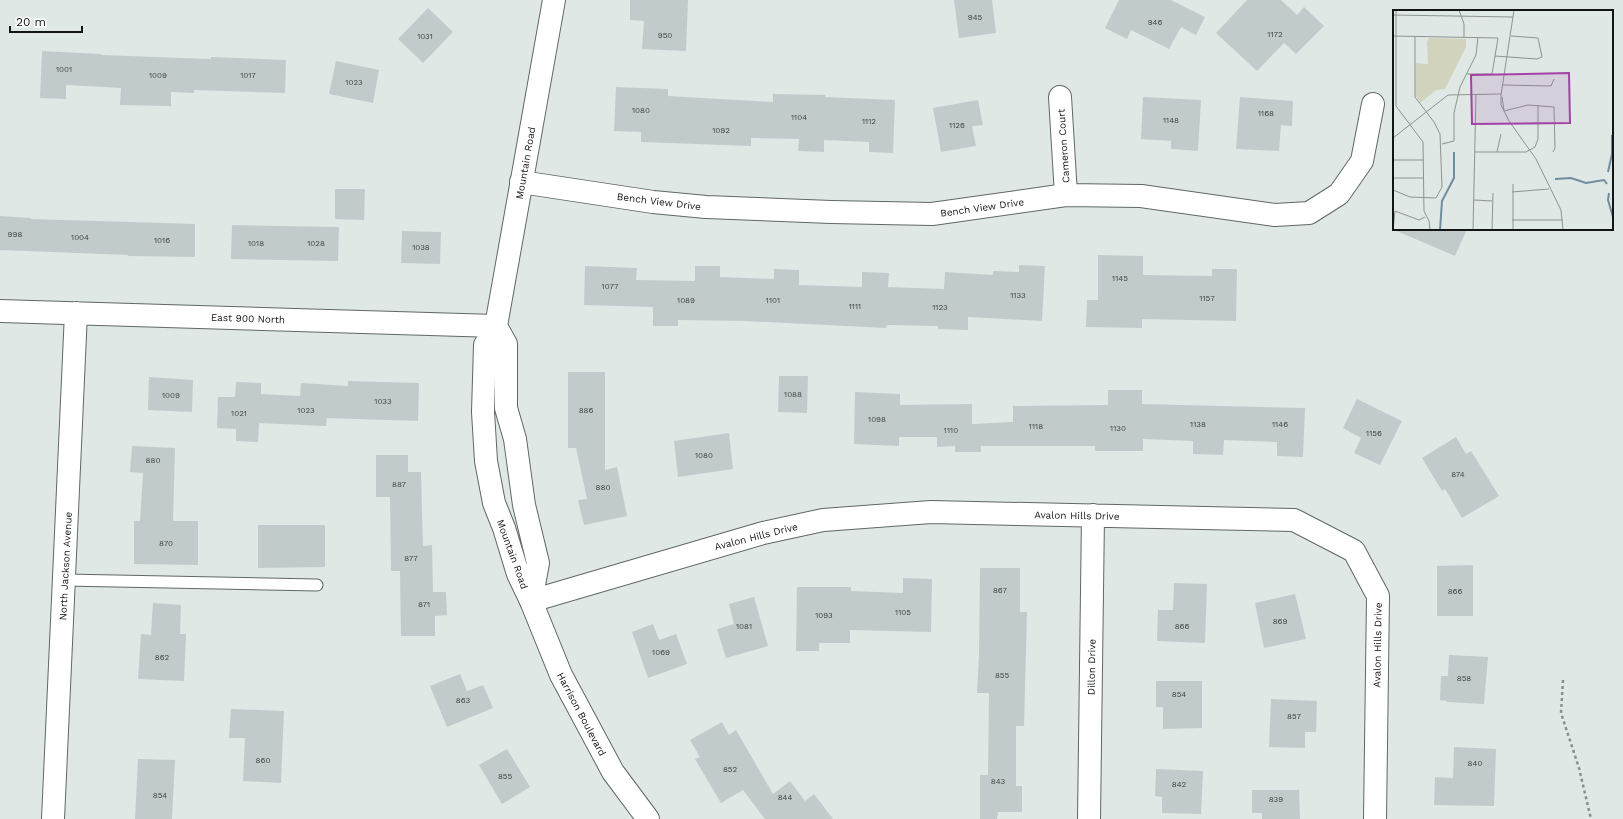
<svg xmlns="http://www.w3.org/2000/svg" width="1623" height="819" font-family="'Work Sans',sans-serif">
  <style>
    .building { fill: #c2cbcc }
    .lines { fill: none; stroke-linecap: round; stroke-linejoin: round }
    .lane-casing { stroke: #606765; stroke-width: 13 }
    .street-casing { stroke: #606765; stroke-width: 24 }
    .secondary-casing { stroke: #606765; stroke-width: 24 }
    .path { stroke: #898f8d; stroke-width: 2.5; stroke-dasharray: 3 3; stroke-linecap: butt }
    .lane { stroke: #fff; stroke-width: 11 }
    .street { stroke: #fff; stroke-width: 22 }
    .secondary { stroke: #fff; stroke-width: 22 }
    .labels { text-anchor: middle; stroke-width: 3.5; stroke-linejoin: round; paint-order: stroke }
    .number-label { font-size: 8px; fill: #3e4242 }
    .street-label { font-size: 10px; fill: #121514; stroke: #fff }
    .inset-river { fill: none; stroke: #6f8d9f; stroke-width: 2 }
    .inset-road { fill: none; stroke: #8d9491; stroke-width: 1 }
    .view { fill: #a341a7; fill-opacity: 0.15; stroke: #a341a7; stroke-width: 2 }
    .inset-edge { fill: none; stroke: #121514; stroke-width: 2 }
  </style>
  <rect width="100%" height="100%" fill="#dfe8e5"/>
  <path class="building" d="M 630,0 L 688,0 L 686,51 L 642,49 L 644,21 L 630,20 Z
    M 954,0 L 992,0 L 996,33 L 959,38 Z
    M 1119,0 L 1171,0 L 1205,17 L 1196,35 L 1181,27 L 1169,49 L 1131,30 L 1127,39 L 1105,28 Z
    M 1247,0 L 1281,0 L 1297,15 L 1304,7 L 1324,26 L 1296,54 L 1284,43 L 1257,71 L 1216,33 Z
    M 428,8 L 453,32 L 423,63 L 398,39 Z
    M 42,51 L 101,54 L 101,55 L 211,59 L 211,57 L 286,60 L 285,93 L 194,90 L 194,93 L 171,92 L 171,106 L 120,105 L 121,88 L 66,85 L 66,99 L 40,98 Z
    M 336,61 L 379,70 L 373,103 L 329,94 Z
    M 616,87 L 668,89 L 668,96 L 773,102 L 773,94 L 825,95 L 825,97 L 895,100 L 893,153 L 869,152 L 869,142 L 824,140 L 824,152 L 798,151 L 799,139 L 751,138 L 751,146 L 641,142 L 641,132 L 614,131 Z
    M 1143,97 L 1201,100 L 1198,151 L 1171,149 L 1171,141 L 1141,139 Z
    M 1240,97 L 1293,101 L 1292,126 L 1281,125 L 1279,151 L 1236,149 Z
    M 978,100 L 983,125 L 972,126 L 976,146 L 941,152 L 933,108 Z
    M 335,189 L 365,189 L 364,220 L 335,219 Z
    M 0,216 L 31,218 L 31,219 L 195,224 L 195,257 L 128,256 L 128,255 L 0,250 Z
    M 232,225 L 339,227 L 338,261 L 231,259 Z
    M 1392,229 L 1467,229 L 1455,256 Z
    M 402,231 L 441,232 L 440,264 L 401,263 Z
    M 1098,255 L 1143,256 L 1143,275 L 1212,276 L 1212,269 L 1237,269 L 1236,321 L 1142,319 L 1142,328 L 1086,327 L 1087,300 L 1098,300 Z
    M 1019,265 L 1045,266 L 1042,321 L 968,317 L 968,330 L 938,329 L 938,326 L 887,325 L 886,328 L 746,321 L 678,320 L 678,326 L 653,326 L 653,307 L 584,305 L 585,266 L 637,268 L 636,280 L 695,281 L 695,266 L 720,266 L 720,277 L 774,279 L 774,269 L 799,270 L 799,285 L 862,287 L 862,272 L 889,273 L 888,287 L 944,289 L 945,272 L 993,275 L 993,271 L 1019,272 Z
    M 568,372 L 605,372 L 605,470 L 617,467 L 627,516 L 584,525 L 578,500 L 587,499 L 576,448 L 568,448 Z
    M 779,376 L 808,376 L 807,413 L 778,412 Z
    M 149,377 L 193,380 L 192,412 L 148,410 Z
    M 348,381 L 419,383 L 418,421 L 327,418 L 326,426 L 259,423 L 258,442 L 236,441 L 236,429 L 217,428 L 218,397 L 235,397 L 236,382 L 261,383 L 261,394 L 300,396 L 301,383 L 348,386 Z
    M 1108,390 L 1142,390 L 1142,404 L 1305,408 L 1303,457 L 1277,456 L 1277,442 L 1224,440 L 1223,455 L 1193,454 L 1193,441 L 1143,439 L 1143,451 L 1095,451 L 1095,446 L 981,446 L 981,452 L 955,452 L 955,446 L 937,447 L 937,437 L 899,437 L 899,446 L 854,444 L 855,392 L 900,394 L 900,405 L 972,404 L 972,424 L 1013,422 L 1013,406 L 1108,405 Z
    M 1357,399 L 1402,421 L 1380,465 L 1354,453 L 1361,438 L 1343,428 Z
    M 729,433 L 733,469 L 678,477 L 674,441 Z
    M 1456,437 L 1466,454 L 1471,451 L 1499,496 L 1462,518 L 1445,489 L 1442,491 L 1422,458 Z
    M 132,446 L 175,448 L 173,521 L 198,521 L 198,565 L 134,564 L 134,521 L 140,521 L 143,473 L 130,472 Z
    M 376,455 L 408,455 L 408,472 L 421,472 L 423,546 L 432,545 L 433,592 L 446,592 L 447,615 L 435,616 L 435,636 L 401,636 L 400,571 L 391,571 L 390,497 L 376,497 Z
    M 258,525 L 325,525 L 325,567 L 258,568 Z
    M 1473,565 L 1473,616 L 1437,616 L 1437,566 Z
    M 980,568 L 1020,568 L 1020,612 L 1027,612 L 1024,726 L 1016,726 L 1016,786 L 1022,786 L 1022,812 L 998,812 L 997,819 L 980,819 L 980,775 L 988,775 L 989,693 L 977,693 L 979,655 Z
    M 903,578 L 932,579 L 931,632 L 850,630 L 850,643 L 819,643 L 819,651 L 796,651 L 797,587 L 851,587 L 851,591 L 903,593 Z
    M 1174,583 L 1207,584 L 1205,643 L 1157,641 L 1158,610 L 1173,610 Z
    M 1295,594 L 1306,639 L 1264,648 L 1255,603 Z
    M 754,597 L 768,646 L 726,658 L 717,629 L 734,624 L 729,604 Z
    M 153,603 L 181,605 L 180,634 L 186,634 L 184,681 L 138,679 L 141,634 L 151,635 Z
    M 653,624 L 659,640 L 676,634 L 687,664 L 648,678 L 632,632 Z
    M 1449,655 L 1488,657 L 1484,704 L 1447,702 L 1447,701 L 1440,700 L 1441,676 L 1448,676 Z
    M 460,674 L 467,691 L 483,685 L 493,708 L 447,727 L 430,686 Z
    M 1156,681 L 1202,681 L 1202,728 L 1163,729 L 1163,707 L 1156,707 Z
    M 1271,699 L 1317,701 L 1316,732 L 1305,732 L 1305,748 L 1269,747 Z
    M 231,709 L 284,711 L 281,783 L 243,781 L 245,738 L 229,738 Z
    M 722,722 L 729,735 L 736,730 L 773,794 L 790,781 L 805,801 L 814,794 L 833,819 L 765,819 L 743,790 L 721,803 L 695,759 L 700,757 L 690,740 Z
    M 1454,747 L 1496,749 L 1494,806 L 1434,805 L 1435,777 L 1453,778 Z
    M 507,749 L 530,787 L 502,804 L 479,765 Z
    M 138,759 L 175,760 L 172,819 L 135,819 Z
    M 1156,769 L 1203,771 L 1201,814 L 1162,813 L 1162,797 L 1155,796 Z
    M 1252,790 L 1299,790 L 1300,819 L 1262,819 L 1262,813 L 1252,813 Z"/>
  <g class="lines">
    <g class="lane-casing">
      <path id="lane" d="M 64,580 L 317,585"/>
    </g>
    <g class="street-casing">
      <path id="street" d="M 1060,97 L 1066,195
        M 521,182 L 653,202 L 706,207 L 831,212 L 932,214 L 1066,195 L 1141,196 L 1275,215 L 1309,213 L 1339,194 L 1362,161 L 1373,104
        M 0,311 L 496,326
        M 531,601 L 763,533 L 823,520 L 931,512 L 1294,520 L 1354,551 L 1378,596 L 1375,819
        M 53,819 L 76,313
        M 1089,819 L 1093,515"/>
    </g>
    <g class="secondary-casing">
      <path id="secondary" d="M 554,0 L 496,326 L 485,345 L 483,412 L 486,461 L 494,503 L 504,528 L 518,574 L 531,601 L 561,675 L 613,772 L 648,819
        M 496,326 L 506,344 L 506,408 L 515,439 L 524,505 L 538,563 L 531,601"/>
    </g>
    <path class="path" d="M 1563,680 L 1561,713 L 1579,768 L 1591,819"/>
    <use href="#lane" class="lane"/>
    <use href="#street" class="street"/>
    <use href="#secondary" class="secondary"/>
  </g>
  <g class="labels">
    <g class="number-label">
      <text x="975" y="20">945</text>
      <text x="1155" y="25">946</text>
      <text x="1275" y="37">1172</text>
      <text x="665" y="38">950</text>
      <text x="425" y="39">1031</text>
      <text x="64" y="72">1001</text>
      <text x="158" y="78">1009</text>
      <text x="248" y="78">1017</text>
      <text x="354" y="85">1023</text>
      <text x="641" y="113">1080</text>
      <text x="1266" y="116">1168</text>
      <text x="799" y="120">1104</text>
      <text x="1171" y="123">1148</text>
      <text x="869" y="124">1112</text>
      <text x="957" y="128">1126</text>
      <text x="721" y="133">1092</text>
      <text x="15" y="237">998</text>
      <text x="80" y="240">1004</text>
      <text x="162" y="243">1016</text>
      <text x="256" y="246">1018</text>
      <text x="316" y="246">1028</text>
      <text x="421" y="250">1038</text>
      <text x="1120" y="281">1145</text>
      <text x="610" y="289">1077</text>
      <text x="1018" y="298">1133</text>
      <text x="1207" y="301">1157</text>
      <text x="686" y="303">1089</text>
      <text x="773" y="303">1101</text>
      <text x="855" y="309">1111</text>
      <text x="940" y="310">1123</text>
      <text x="793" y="397">1088</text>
      <text x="171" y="398">1009</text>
      <text x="383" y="404">1033</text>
      <text x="306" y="413">1023</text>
      <text x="586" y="413">886</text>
      <text x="239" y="416">1021</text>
      <text x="877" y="422">1098</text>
      <text x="1198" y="427">1138</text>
      <text x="1280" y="427">1146</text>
      <text x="1036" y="429">1118</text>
      <text x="1118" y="431">1130</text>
      <text x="951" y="433">1110</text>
      <text x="1374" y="436">1156</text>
      <text x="704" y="458">1080</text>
      <text x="153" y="463">880</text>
      <text x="1458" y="477">874</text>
      <text x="399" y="487">887</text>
      <text x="603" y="490">880</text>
      <text x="166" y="546">870</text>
      <text x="411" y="561">877</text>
      <text x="1000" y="593">867</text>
      <text x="1455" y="594">866</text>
      <text x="424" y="607">871</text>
      <text x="903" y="615">1105</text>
      <text x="824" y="618">1093</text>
      <text x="1280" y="624">869</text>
      <text x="744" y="629">1081</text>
      <text x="1182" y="629">866</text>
      <text x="661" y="655">1069</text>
      <text x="162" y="660">862</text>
      <text x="1002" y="678">855</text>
      <text x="1464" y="681">858</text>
      <text x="1179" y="697">854</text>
      <text x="463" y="703">863</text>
      <text x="1294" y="719">857</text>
      <text x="263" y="763">860</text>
      <text x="1475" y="766">840</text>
      <text x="730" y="772">852</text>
      <text x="505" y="779">855</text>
      <text x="998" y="784">843</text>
      <text x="1179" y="787">842</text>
      <text x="160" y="798">854</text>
      <text x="785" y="800">844</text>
      <text x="1276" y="802">839</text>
    </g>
    <g class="street-label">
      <text transform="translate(1063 146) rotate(-94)" y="4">Cameron Court</text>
      <text transform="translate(525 163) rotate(-80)" y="4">Mountain Road</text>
      <text transform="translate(659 201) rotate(7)" y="4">Bench View Drive</text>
      <text transform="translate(982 207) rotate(-8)" y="4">Bench View Drive</text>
      <text transform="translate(248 318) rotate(2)" y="4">East 900 North</text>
      <text transform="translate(1077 515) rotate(1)" y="4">Avalon Hills Drive</text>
      <text transform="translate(756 536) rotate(-14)" y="4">Avalon Hills Drive</text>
      <text transform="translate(513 554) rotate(70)" y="4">Mountain Road</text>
      <text transform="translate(65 566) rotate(-87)" y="4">North Jackson Avenue</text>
      <text transform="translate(1377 645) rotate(-89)" y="4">Avalon Hills Drive</text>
      <text transform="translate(1091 667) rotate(-89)" y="4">Dillon Drive</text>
      <text transform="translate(582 714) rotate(62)" y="4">Harrison Boulevard</text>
    </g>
  </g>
  <g transform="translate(1393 10)">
    <rect width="220" height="220" fill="#dfe8e5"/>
    <path d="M 36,28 L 73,29 L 73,37 L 52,79 L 43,80 L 27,93 L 22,84 L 23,53 L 35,54 L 34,32 Z" fill="#d1d3bd"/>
    <path class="inset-river" d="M 215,162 L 219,144 L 219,125M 162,169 L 178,168 L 193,173 L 211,170 L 214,174M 216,183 L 215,190 L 220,207M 47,220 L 49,191 L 61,168 L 61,142"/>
    <path class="inset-road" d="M 3,0 L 3,96 L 30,132 L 31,201 L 36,211 L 37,220M 66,0 L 71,14 L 71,27M 121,0 L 108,85 L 108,95 L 116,111 L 143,149 L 168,200 L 170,220M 0,5 L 120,7M 0,26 L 105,28 L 99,64 L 74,64M 102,46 L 144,49 L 149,47 L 145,28 L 118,26M 110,75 L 158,76 L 161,69M 109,87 L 111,100M 111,101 L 135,95 L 161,97 L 162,138 L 160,142M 0,128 L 55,85 L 108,84M 49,134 L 61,131 L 61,103 L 67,77 L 83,45 L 85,27M 82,142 L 133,142 L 142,137 L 145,129 L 145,95M 104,142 L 108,124M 0,150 L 31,150M 0,168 L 31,168M 120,174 L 120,220M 0,180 L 17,187 L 43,188 L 49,177 L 47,124 L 41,112 L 22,87 L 22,26M 119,182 L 156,179M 81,190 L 99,191M 119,210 L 170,210M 0,220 L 2,201 L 26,210 L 32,207M 80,220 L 83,84M 99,220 L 100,183"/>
    <path class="view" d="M 176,63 L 177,113 L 79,114 L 78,65 Z"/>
    <rect width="220" height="220" class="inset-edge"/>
  </g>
  <path d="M10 26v6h72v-6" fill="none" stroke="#121514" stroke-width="2"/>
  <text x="16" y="26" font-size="12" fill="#121514" stroke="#ffffff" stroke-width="3" paint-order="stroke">20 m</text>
</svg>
